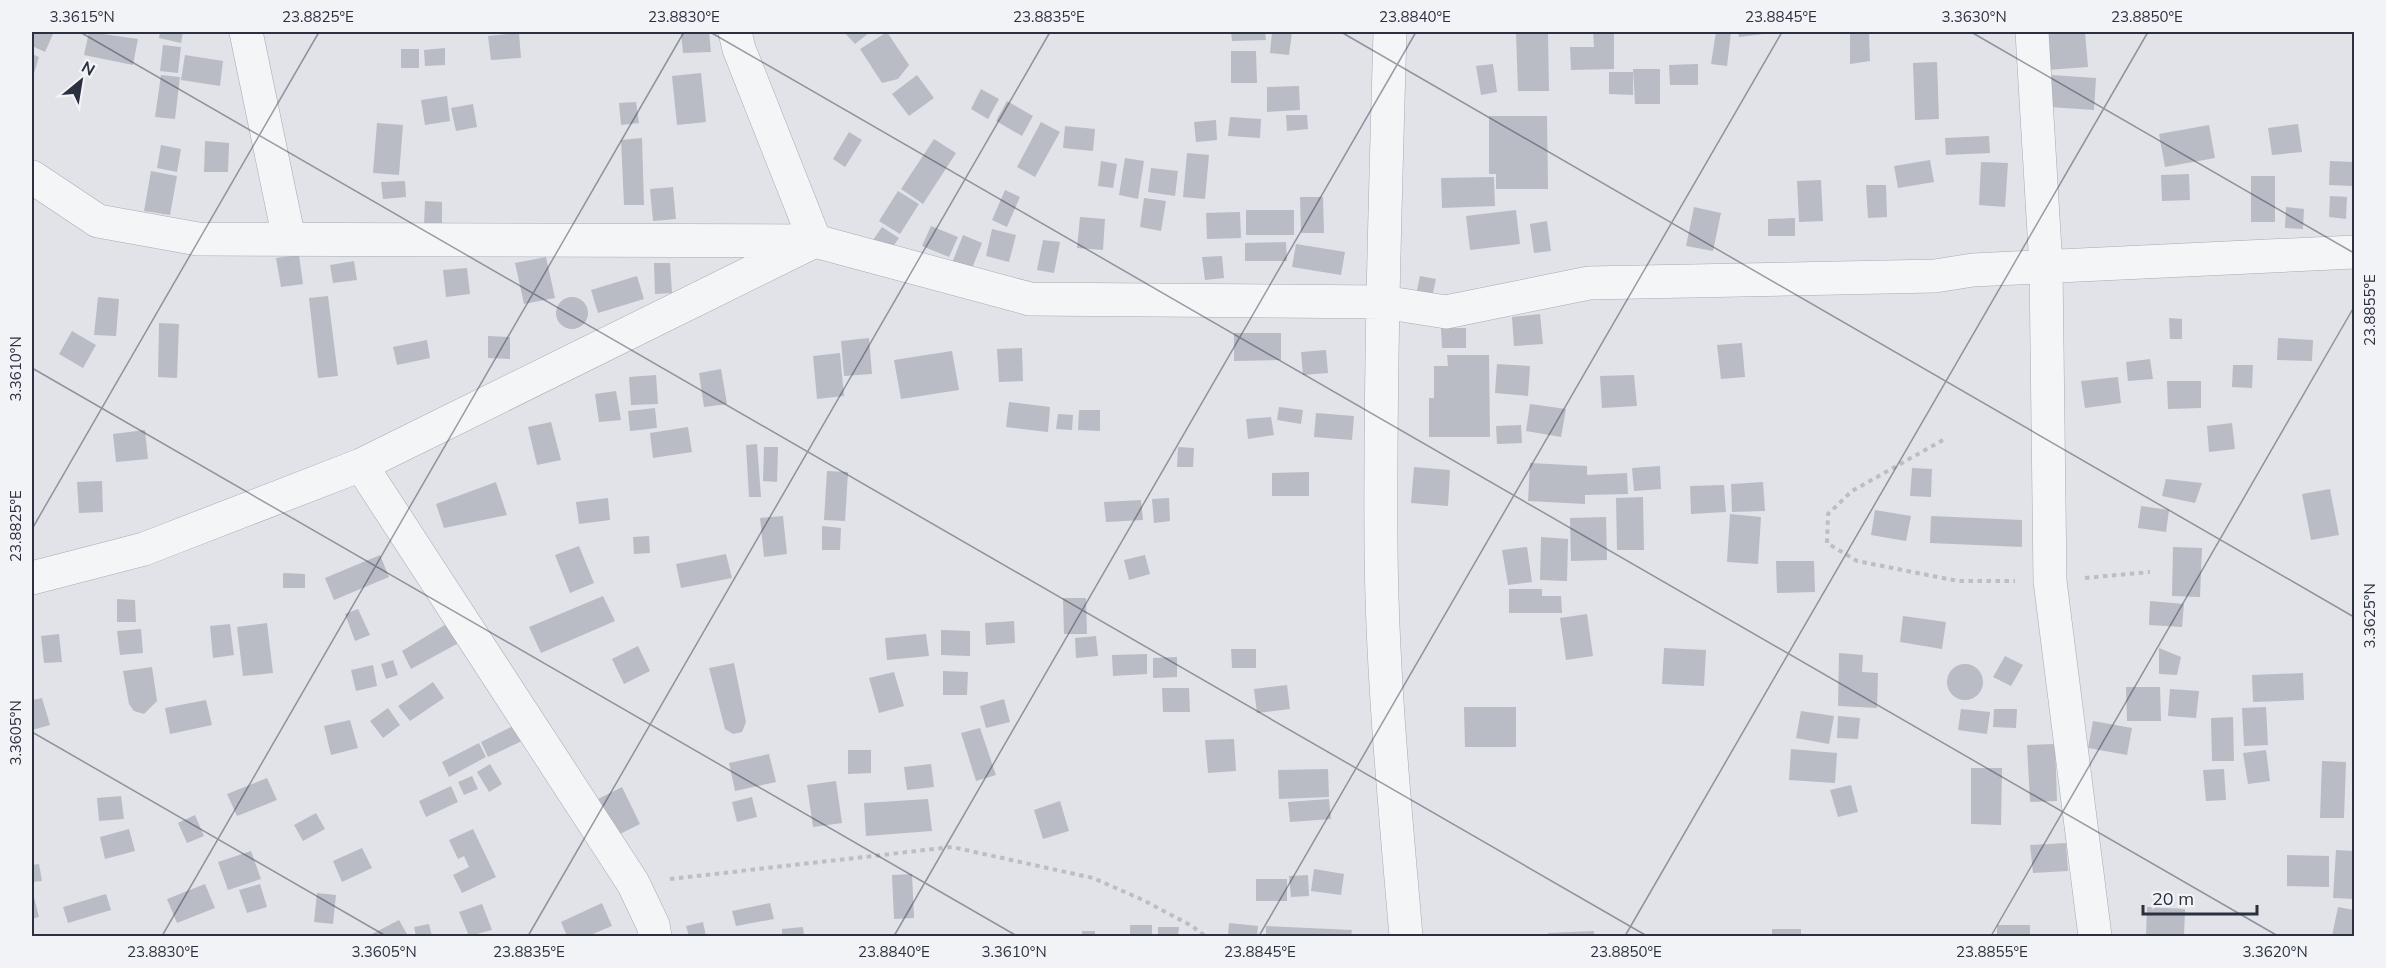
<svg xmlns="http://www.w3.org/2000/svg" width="2386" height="968" font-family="Mulish,sans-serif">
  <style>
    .building { fill: #b9bcc5 }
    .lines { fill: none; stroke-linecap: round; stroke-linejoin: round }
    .minor-casing { stroke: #a7aab3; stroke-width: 34 }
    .path { stroke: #bcbec4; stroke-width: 4; stroke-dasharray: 4.5 4.5; stroke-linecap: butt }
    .minor { stroke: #f4f5f7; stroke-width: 33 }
    .ticks { fill: none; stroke: #2b3040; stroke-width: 1.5; stroke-opacity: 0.45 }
    .neatline { fill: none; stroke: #2b3040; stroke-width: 2 }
    .ticks-label { font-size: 15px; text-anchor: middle; fill: #2b3040 }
  </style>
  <rect width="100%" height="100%" fill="#e1e3e9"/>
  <path class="building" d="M 32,32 L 54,32 L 45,52 L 32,46 Z
    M 89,32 L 138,39 L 133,65 L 84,55 Z
    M 160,32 L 183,32 L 181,43 L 159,38 Z
    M 681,32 L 709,32 L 711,52 L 683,53 Z
    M 844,32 L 870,32 L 855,44 Z
    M 887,32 L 909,65 L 898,79 L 882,83 L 860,49 Z
    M 1231,32 L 1265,32 L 1266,40 L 1232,41 Z
    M 1272,32 L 1292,32 L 1289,55 L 1270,53 Z
    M 1516,32 L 1548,32 L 1549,91 L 1518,91 Z
    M 1593,32 L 1614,32 L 1614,69 L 1571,70 L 1570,47 L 1594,47 Z
    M 1716,32 L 1731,32 L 1727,66 L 1711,64 Z
    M 1738,32 L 1763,32 L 1763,34 L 1739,37 Z
    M 1850,32 L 1869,32 L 1870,61 L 1850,64 Z
    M 2043,32 L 2085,32 L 2088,67 L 2047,70 Z
    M 519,33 L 521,58 L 491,60 L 488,36 Z
    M 163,45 L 181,47 L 178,73 L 160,71 Z
    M 445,48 L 445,65 L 425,66 L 424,50 Z
    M 401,49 L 419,49 L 419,68 L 401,68 Z
    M 1231,51 L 1256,51 L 1257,83 L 1231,83 Z
    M 32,54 L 39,57 L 32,80 Z
    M 185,55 L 223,61 L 220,86 L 181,80 Z
    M 1937,62 L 1939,119 L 1915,120 L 1913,63 Z
    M 1493,64 L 1497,92 L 1481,95 L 1476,66 Z
    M 1698,64 L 1698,85 L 1670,85 L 1669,65 Z
    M 1633,69 L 1660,69 L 1660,104 L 1635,104 Z
    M 1609,72 L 1633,72 L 1633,95 L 1609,94 Z
    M 701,73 L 706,122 L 677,125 L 672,76 Z
    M 161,75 L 180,77 L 175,119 L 155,117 Z
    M 917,75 L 934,98 L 909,116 L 892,94 Z
    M 2052,75 L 2096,78 L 2094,110 L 2050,107 Z
    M 1299,86 L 1300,110 L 1267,112 L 1267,87 Z
    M 2352,86 L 2354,86 L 2354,119 L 2352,119 Z
    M 981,89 L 999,99 L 988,119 L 971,109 Z
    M 447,96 L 450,121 L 425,125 L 421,100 Z
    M 1007,101 L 1033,116 L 1022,136 L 996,121 Z
    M 636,102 L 639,123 L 621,125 L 619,103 Z
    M 473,104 L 477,127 L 456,131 L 451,108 Z
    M 1286,115 L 1307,115 L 1308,129 L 1287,131 Z
    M 1489,116 L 1547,116 L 1548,189 L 1496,189 L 1496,174 L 1489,174 Z
    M 1230,117 L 1261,119 L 1260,138 L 1228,136 Z
    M 1216,120 L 1217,140 L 1196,142 L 1194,122 Z
    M 1041,122 L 1060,132 L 1035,177 L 1017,167 Z
    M 377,123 L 403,125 L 399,175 L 373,173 Z
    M 2298,124 L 2302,152 L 2272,155 L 2268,128 Z
    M 2209,125 L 2215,158 L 2165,167 L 2159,134 Z
    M 1065,126 L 1095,129 L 1093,151 L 1063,148 Z
    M 849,132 L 862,140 L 845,167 L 833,159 Z
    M 1989,136 L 1990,153 L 1946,155 L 1945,138 Z
    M 642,138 L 644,205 L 624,205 L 621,140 Z
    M 934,139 L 956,153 L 923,204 L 901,189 Z
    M 205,141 L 229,143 L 228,172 L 204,172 Z
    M 161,145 L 181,149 L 177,172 L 157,168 Z
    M 1187,153 L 1209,155 L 1205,199 L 1183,197 Z
    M 1125,158 L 1144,161 L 1138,199 L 1119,195 Z
    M 1930,160 L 1934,182 L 1898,188 L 1894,166 Z
    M 1101,161 L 1117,164 L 1113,188 L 1098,186 Z
    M 2330,161 L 2354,162 L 2354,186 L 2329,185 Z
    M 1981,162 L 2008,163 L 2005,207 L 1979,205 Z
    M 1151,168 L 1178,171 L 1175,196 L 1148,192 Z
    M 151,171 L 177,176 L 170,215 L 144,211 Z
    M 2189,174 L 2190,200 L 2162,201 L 2161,175 Z
    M 2251,176 L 2275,176 L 2275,222 L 2251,222 Z
    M 1494,177 L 1495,206 L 1442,208 L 1441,178 Z
    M 1821,180 L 1823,221 L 1799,222 L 1797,181 Z
    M 405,181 L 406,197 L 383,199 L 381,182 Z
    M 1866,185 L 1886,185 L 1887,217 L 1868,218 Z
    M 673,187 L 676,219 L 653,221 L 650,189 Z
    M 1005,190 L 1020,197 L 1007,227 L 992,220 Z
    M 898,191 L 919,204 L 900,234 L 879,221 Z
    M 2330,196 L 2347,197 L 2346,219 L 2329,217 Z
    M 1300,197 L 1323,197 L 1324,233 L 1301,233 Z
    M 1144,198 L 1166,201 L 1161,231 L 1140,227 Z
    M 425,201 L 442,202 L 442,225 L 424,224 Z
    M 1694,207 L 1721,213 L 1713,251 L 1686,246 Z
    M 2286,207 L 2304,209 L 2303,229 L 2285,228 Z
    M 1246,210 L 1294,210 L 1294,235 L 1246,235 Z
    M 1516,210 L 1520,244 L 1470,250 L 1466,216 Z
    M 1240,212 L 1241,238 L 1207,239 L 1206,213 Z
    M 1080,217 L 1105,219 L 1103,250 L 1077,248 Z
    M 1795,218 L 1795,236 L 1768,236 L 1768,219 Z
    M 1547,221 L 1551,251 L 1534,253 L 1530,224 Z
    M 931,226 L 958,237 L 949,257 L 922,246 Z
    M 882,227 L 899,238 L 890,251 L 873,240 Z
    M 992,229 L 1016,235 L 1009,262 L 986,256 Z
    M 963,235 L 982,243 L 971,271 L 952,263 Z
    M 1043,240 L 1060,242 L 1054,273 L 1037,270 Z
    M 1286,242 L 1287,261 L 1245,261 L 1245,243 Z
    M 1296,244 L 1345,252 L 1341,275 L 1292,267 Z
    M 299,255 L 303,284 L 281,287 L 276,258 Z
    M 1222,256 L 1224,278 L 1205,280 L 1202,257 Z
    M 546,257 L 555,298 L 524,304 L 515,263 Z
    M 354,261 L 357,280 L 333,283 L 330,265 Z
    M 654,263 L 670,263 L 672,293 L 655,294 Z
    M 467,268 L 470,294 L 446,297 L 443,270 Z
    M 637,276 L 644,299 L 598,313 L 591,290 Z
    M 1420,276 L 1436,279 L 1432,298 L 1416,295 Z
    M 328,296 L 338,376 L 318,378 L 309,298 Z
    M 98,297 L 119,299 L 116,336 L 94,335 Z
    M556 313a16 16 0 1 1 32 0a16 16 0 1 1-32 0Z
    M 1540,314 L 1543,344 L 1514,346 L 1512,317 Z
    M 2169,318 L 2182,319 L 2182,339 L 2170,339 Z
    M 159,323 L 179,324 L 177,378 L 158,377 Z
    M 1441,328 L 1466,328 L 1466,348 L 1442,348 Z
    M 72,331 L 96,345 L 83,368 L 59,354 Z
    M 1234,333 L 1281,333 L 1281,360 L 1234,361 Z
    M 488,336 L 510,337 L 510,359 L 488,358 Z
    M 869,338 L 872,374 L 844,376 L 841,341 Z
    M 2278,338 L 2313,340 L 2312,361 L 2277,360 Z
    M 427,340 L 430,358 L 397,365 L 393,347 Z
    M 1742,343 L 1745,377 L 1721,379 L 1717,345 Z
    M 1022,348 L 1023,381 L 999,382 L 997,349 Z
    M 1326,350 L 1328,373 L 1303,375 L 1301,352 Z
    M 952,351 L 959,390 L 901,399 L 894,360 Z
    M 840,353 L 844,396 L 817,399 L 813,356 Z
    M 1447,355 L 1489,355 L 1490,437 L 1429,437 L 1429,398 L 1434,398 L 1434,366 L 1448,366 Z
    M 2150,359 L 2153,379 L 2128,381 L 2126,362 Z
    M 1497,364 L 1530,366 L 1528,396 L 1495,393 Z
    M 2233,365 L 2253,365 L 2252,388 L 2232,387 Z
    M 721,369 L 727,404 L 704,407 L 699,373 Z
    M 656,375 L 658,404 L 631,405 L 629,377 Z
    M 1634,375 L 1637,406 L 1602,408 L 1600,376 Z
    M 2118,377 L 2121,403 L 2085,408 L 2081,381 Z
    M 2167,381 L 2201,381 L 2201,408 L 2168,409 Z
    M 616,391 L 621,420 L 599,422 L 595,394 Z
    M 1009,402 L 1050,407 L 1048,432 L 1006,427 Z
    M 1530,404 L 1566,409 L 1561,437 L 1526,431 Z
    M 1279,407 L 1303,410 L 1301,424 L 1277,420 Z
    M 655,408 L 657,428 L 630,431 L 628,411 Z
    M 1079,410 L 1100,410 L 1100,431 L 1078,430 Z
    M 1316,413 L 1354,416 L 1352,440 L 1314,437 Z
    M 1058,414 L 1073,415 L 1072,430 L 1056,429 Z
    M 1271,417 L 1274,435 L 1248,439 L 1246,419 Z
    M 551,422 L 561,460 L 537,465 L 528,427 Z
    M 2232,423 L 2235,449 L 2209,452 L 2207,426 Z
    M 1521,425 L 1522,443 L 1497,444 L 1496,426 Z
    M 688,427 L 692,452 L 653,458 L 650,433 Z
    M 145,430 L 148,459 L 116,462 L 113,434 Z
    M 757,444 L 761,497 L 749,497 L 746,445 Z
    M 764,447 L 778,447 L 777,482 L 763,481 Z
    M 1178,447 L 1194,448 L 1193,467 L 1177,467 Z
    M 1530,463 L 1587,466 L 1587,475 L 1627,473 L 1628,494 L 1585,495 L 1585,504 L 1528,501 Z
    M 1660,466 L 1661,489 L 1634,491 L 1632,468 Z
    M 1414,467 L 1450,470 L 1448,506 L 1411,503 Z
    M 1912,468 L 1932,469 L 1931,497 L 1910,496 Z
    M 827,471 L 848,472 L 845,521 L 824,520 Z
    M 1309,472 L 1309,496 L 1272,496 L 1272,473 Z
    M 2166,479 L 2202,483 L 2195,503 L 2162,496 Z
    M 102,481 L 103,512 L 79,513 L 77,482 Z
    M 496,482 L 507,515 L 444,528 L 436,504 Z
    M 1763,482 L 1765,511 L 1732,512 L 1731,484 Z
    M 1724,485 L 1726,512 L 1691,514 L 1690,486 Z
    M 2330,489 L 2339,535 L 2311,540 L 2302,494 Z
    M 1643,497 L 1644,550 L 1617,550 L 1616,498 Z
    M 608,498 L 610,520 L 579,524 L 576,502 Z
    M 1169,498 L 1170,521 L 1154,523 L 1152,499 Z
    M 1141,500 L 1143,520 L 1106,522 L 1104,502 Z
    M 2141,506 L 2169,510 L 2166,532 L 2138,528 Z
    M 1875,510 L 1911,516 L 1906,541 L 1871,535 Z
    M 1730,514 L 1761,517 L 1758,564 L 1727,562 Z
    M 783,516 L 787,554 L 764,557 L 760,518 Z
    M 1931,516 L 2022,520 L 2022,547 L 1930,543 Z
    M 1606,517 L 1607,560 L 1571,561 L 1570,518 Z
    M 822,526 L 841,528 L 840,550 L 822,550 Z
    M 649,536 L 650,553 L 634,554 L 633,537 Z
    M 1541,537 L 1568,539 L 1567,581 L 1540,580 Z
    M 579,546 L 594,583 L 570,593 L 555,555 Z
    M 1527,547 L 1532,582 L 1508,585 L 1502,550 Z
    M 2173,547 L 2202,548 L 2200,597 L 2172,596 Z
    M 726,554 L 732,578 L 681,588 L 676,564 Z
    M 380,555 L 389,577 L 334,600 L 325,578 Z
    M 1145,555 L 1150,574 L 1129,580 L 1124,560 Z
    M 1776,561 L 1814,561 L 1815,592 L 1777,593 Z
    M 283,573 L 305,574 L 305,588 L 283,588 Z
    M 1509,589 L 1542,589 L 1542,596 L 1561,596 L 1562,613 L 1509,613 Z
    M 603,596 L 615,621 L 541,653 L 529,627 Z
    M 1063,598 L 1086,598 L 1087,634 L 1064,634 Z
    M 117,599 L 135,600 L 136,622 L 117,622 Z
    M 2150,601 L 2184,604 L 2182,627 L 2149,625 Z
    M 358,609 L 370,635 L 355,641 L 345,614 Z
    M 1587,614 L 1593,656 L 1566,660 L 1560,618 Z
    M 1903,616 L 1946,622 L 1942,649 L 1900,642 Z
    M 453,620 L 464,640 L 411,669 L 402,651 Z
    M 1014,621 L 1015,643 L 986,645 L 985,623 Z
    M 267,623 L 273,673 L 243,676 L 237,627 Z
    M 230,624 L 234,655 L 213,658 L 210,626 Z
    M 141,629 L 143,653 L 120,655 L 117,631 Z
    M 941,630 L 970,631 L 970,656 L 941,655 Z
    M 59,634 L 62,662 L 44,663 L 41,636 Z
    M 926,634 L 929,656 L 887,660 L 885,638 Z
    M 1096,636 L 1098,656 L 1076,658 L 1075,638 Z
    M 638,646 L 650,671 L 624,684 L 612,659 Z
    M 1664,648 L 1706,650 L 1704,686 L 1662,684 Z
    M 2159,648 L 2181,657 L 2177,675 L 2159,674 Z
    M 1231,649 L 1256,649 L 1256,668 L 1232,668 Z
    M 1839,653 L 1863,655 L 1862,672 L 1878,673 L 1877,708 L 1838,706 Z
    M 1147,654 L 1147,674 L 1113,676 L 1112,655 Z
    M 2005,656 L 2023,665 L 2011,686 L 1993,677 Z
    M 1177,657 L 1177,677 L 1153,678 L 1153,658 Z
    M 393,660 L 398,675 L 386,679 L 381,664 Z
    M 734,663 L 746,722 L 742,732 L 733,734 L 725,729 L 709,668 Z
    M1947 682a18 18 0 1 1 36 0a18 18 0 1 1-36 0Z
    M 373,665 L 377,686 L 356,691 L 351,670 Z
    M 152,667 L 157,701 L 144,714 L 134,711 L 129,704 L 123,671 Z
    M 943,671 L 968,672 L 967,695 L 943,695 Z
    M 894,672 L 904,706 L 879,713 L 869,678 Z
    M 2303,673 L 2304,700 L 2253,702 L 2252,675 Z
    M 433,682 L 444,698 L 410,721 L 398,706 Z
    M 1287,685 L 1290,709 L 1257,713 L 1254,689 Z
    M 2126,687 L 2160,687 L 2161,721 L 2127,721 Z
    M 1162,688 L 1189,688 L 1190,712 L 1163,712 Z
    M 2170,689 L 2199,691 L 2196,718 L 2168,716 Z
    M 42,698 L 50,725 L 32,730 L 32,700 Z
    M 1004,699 L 1010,722 L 986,728 L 980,706 Z
    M 206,700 L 212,725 L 170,734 L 165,708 Z
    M 1464,707 L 1516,707 L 1516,747 L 1465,747 Z
    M 2266,707 L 2268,745 L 2244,746 L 2242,708 Z
    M 388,708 L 400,725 L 383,738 L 370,721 Z
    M 1961,709 L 1990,712 L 1987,734 L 1958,730 Z
    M 1994,709 L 2017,709 L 2016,728 L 1993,727 Z
    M 1801,711 L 1834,716 L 1829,744 L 1796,738 Z
    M 1838,716 L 1860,718 L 1858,739 L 1837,738 Z
    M 2233,717 L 2234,761 L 2212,761 L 2211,718 Z
    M 350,720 L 358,748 L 331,755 L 324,726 Z
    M 2093,721 L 2132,728 L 2127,755 L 2088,748 Z
    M 515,725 L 522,741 L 488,757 L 481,742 Z
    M 980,728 L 996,775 L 976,781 L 961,733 Z
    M 1234,739 L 1236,771 L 1208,773 L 1205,740 Z
    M 479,743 L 486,757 L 449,777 L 442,762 Z
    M 2055,744 L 2057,801 L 2030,802 L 2027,745 Z
    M 1791,749 L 1837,753 L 1835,783 L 1789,780 Z
    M 848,750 L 871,750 L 871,773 L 848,774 Z
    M 2266,750 L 2270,781 L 2248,784 L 2243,753 Z
    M 769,754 L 776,782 L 735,791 L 729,763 Z
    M 2322,761 L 2346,762 L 2344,818 L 2320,818 Z
    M 490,764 L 502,784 L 489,792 L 477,772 Z
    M 931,764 L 934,787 L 907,790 L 904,767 Z
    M 1971,768 L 2002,768 L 2001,825 L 1971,824 Z
    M 1328,769 L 1329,797 L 1279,799 L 1278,770 Z
    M 2224,769 L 2226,800 L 2206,801 L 2203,770 Z
    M 472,776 L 478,789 L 464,795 L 458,782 Z
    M 267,778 L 277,800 L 237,816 L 227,794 Z
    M 836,781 L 842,823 L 813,827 L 807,785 Z
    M 1851,785 L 1858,812 L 1838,817 L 1830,790 Z
    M 451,786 L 458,802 L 426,817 L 419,801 Z
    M 622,787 L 640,824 L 616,836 L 598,799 Z
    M 121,796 L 124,819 L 99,821 L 97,798 Z
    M 752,797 L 757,817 L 737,822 L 732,802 Z
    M 928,799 L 932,831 L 866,836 L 864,803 Z
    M 1329,799 L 1331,819 L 1290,822 L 1288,802 Z
    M 1060,801 L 1069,831 L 1043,839 L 1034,810 Z
    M 316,813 L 325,829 L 303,841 L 294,825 Z
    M 195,815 L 204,836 L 187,843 L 178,823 Z
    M 129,829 L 135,851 L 105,859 L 100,837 Z
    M 473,829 L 496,877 L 462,893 L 453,875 L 469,867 L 464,856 L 458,859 L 449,840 Z
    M 2066,843 L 2068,871 L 2033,873 L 2030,845 Z
    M 362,848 L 372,868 L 342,882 L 333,861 Z
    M 2336,850 L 2354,851 L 2354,899 L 2333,898 Z
    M 251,851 L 261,879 L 228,890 L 218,862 Z
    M 2287,855 L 2329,856 L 2329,887 L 2287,886 Z
    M 39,864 L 42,881 L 32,882 L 32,865 Z
    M 1314,869 L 1344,874 L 1341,895 L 1311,891 Z
    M 912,874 L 914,918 L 894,919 L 892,875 Z
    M 1308,875 L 1309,896 L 1291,897 L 1289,876 Z
    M 1256,879 L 1287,879 L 1287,901 L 1256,901 Z
    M 205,884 L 215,908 L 177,923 L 167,899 Z
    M 260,884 L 267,907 L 247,913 L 239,890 Z
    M 32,889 L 39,917 L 32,919 Z
    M 317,893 L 336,895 L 333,924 L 314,922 Z
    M 106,894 L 111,910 L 68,923 L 63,907 Z
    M 602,903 L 612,926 L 588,936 L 567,936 L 561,922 Z
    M 770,903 L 774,919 L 736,926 L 732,911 Z
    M 482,904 L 492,930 L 469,936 L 459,912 Z
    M 2147,907 L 2185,909 L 2184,936 L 2146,936 Z
    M 2338,907 L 2354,910 L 2354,936 L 2332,936 Z
    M 399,920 L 408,936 L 373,936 L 372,934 Z
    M 703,922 L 706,936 L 689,936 L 686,926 Z
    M 1229,923 L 1258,926 L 1257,936 L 1228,936 Z
    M 429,924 L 432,936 L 416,936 L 414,927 Z
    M 1130,925 L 1152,925 L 1152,936 L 1130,936 Z
    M 1997,925 L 2030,925 L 2030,936 L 1997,936 Z
    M 1266,926 L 1352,930 L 1351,936 L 1266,936 Z
    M 803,927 L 804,936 L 782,936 L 782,929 Z
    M 1158,927 L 1179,927 L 1178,936 L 1158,936 Z
    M 1772,929 L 1801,929 L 1801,936 L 1772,936 Z
    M 1082,931 L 1095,931 L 1095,936 L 1082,936 Z
    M 1594,931 L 1594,936 L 1548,936 L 1548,933 Z"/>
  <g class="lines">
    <g class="minor-casing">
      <path id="minor" d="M 246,32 L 289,239
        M 1390,32 C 1385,203 1380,374 1381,546 C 1382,676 1395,807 1406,936
        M 2032,32 L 2046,267 L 2050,581 L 2095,936
        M 32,177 L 98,221 L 198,239 L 815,241 L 739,49 L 735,32
        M 361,465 L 633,883 L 653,925 L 655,936
        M 32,578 L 144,549 L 361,465 L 815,241 L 1030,299 L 1383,302 L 1446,312 L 1589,283 L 1935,276 L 1973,270 L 2354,252"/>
    </g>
    <path class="path" d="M 1943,440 L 1852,491 L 1828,514 L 1827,543 L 1857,561 L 1958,581 L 2015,581
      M 2085,578 L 2150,572
      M 670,879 L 952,847 L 1093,878 L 1143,900 L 1192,926 L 1205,936"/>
    <use href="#minor" class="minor"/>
  </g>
  <path class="ticks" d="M 80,32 L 1647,936M 710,32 L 2278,936M 1341,32 L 2354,617M 1971,32 L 2354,253M 32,368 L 1017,936M 32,529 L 319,32M 32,732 L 386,936M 162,936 L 684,32M 528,936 L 1050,32M 894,936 L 1416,32M 1259,936 L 1782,32M 1625,936 L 2148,32M 1991,936 L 2354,307"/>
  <rect width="2386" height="968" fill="none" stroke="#f1f3f6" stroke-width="66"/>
  <g transform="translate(81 81) rotate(30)" stroke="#f1f3f6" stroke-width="4.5" paint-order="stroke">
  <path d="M0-4.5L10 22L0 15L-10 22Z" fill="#2b3040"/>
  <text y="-9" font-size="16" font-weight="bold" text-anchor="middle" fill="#2b3040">N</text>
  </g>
  <path d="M2143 905v9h114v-9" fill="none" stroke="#2b3040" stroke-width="3"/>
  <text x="2152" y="905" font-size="18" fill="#2b3040" stroke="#f1f3f6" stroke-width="4.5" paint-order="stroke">20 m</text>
  <rect x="33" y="33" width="2320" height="902" class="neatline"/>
  <g class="ticks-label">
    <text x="82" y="22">3.3615°N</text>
    <text x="318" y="22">23.8825°E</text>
    <text x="684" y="22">23.8830°E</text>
    <text x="1049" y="22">23.8835°E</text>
    <text x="1415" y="22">23.8840°E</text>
    <text x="1781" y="22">23.8845°E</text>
    <text x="1974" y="22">3.3630°N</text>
    <text x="2147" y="22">23.8850°E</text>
    <text transform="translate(2370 310) rotate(-90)" y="5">23.8855°E</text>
    <text transform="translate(16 369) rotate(-90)" y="5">3.3610°N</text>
    <text transform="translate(16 526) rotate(-90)" y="5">23.8825°E</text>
    <text transform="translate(2370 616) rotate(-90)" y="5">3.3625°N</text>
    <text transform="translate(16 733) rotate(-90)" y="5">3.3605°N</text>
    <text x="163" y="957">23.8830°E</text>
    <text x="384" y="957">3.3605°N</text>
    <text x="529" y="957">23.8835°E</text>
    <text x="894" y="957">23.8840°E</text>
    <text x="1014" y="957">3.3610°N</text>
    <text x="1260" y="957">23.8845°E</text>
    <text x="1626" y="957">23.8850°E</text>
    <text x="1992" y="957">23.8855°E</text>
    <text x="2275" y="957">3.3620°N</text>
  </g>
</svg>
